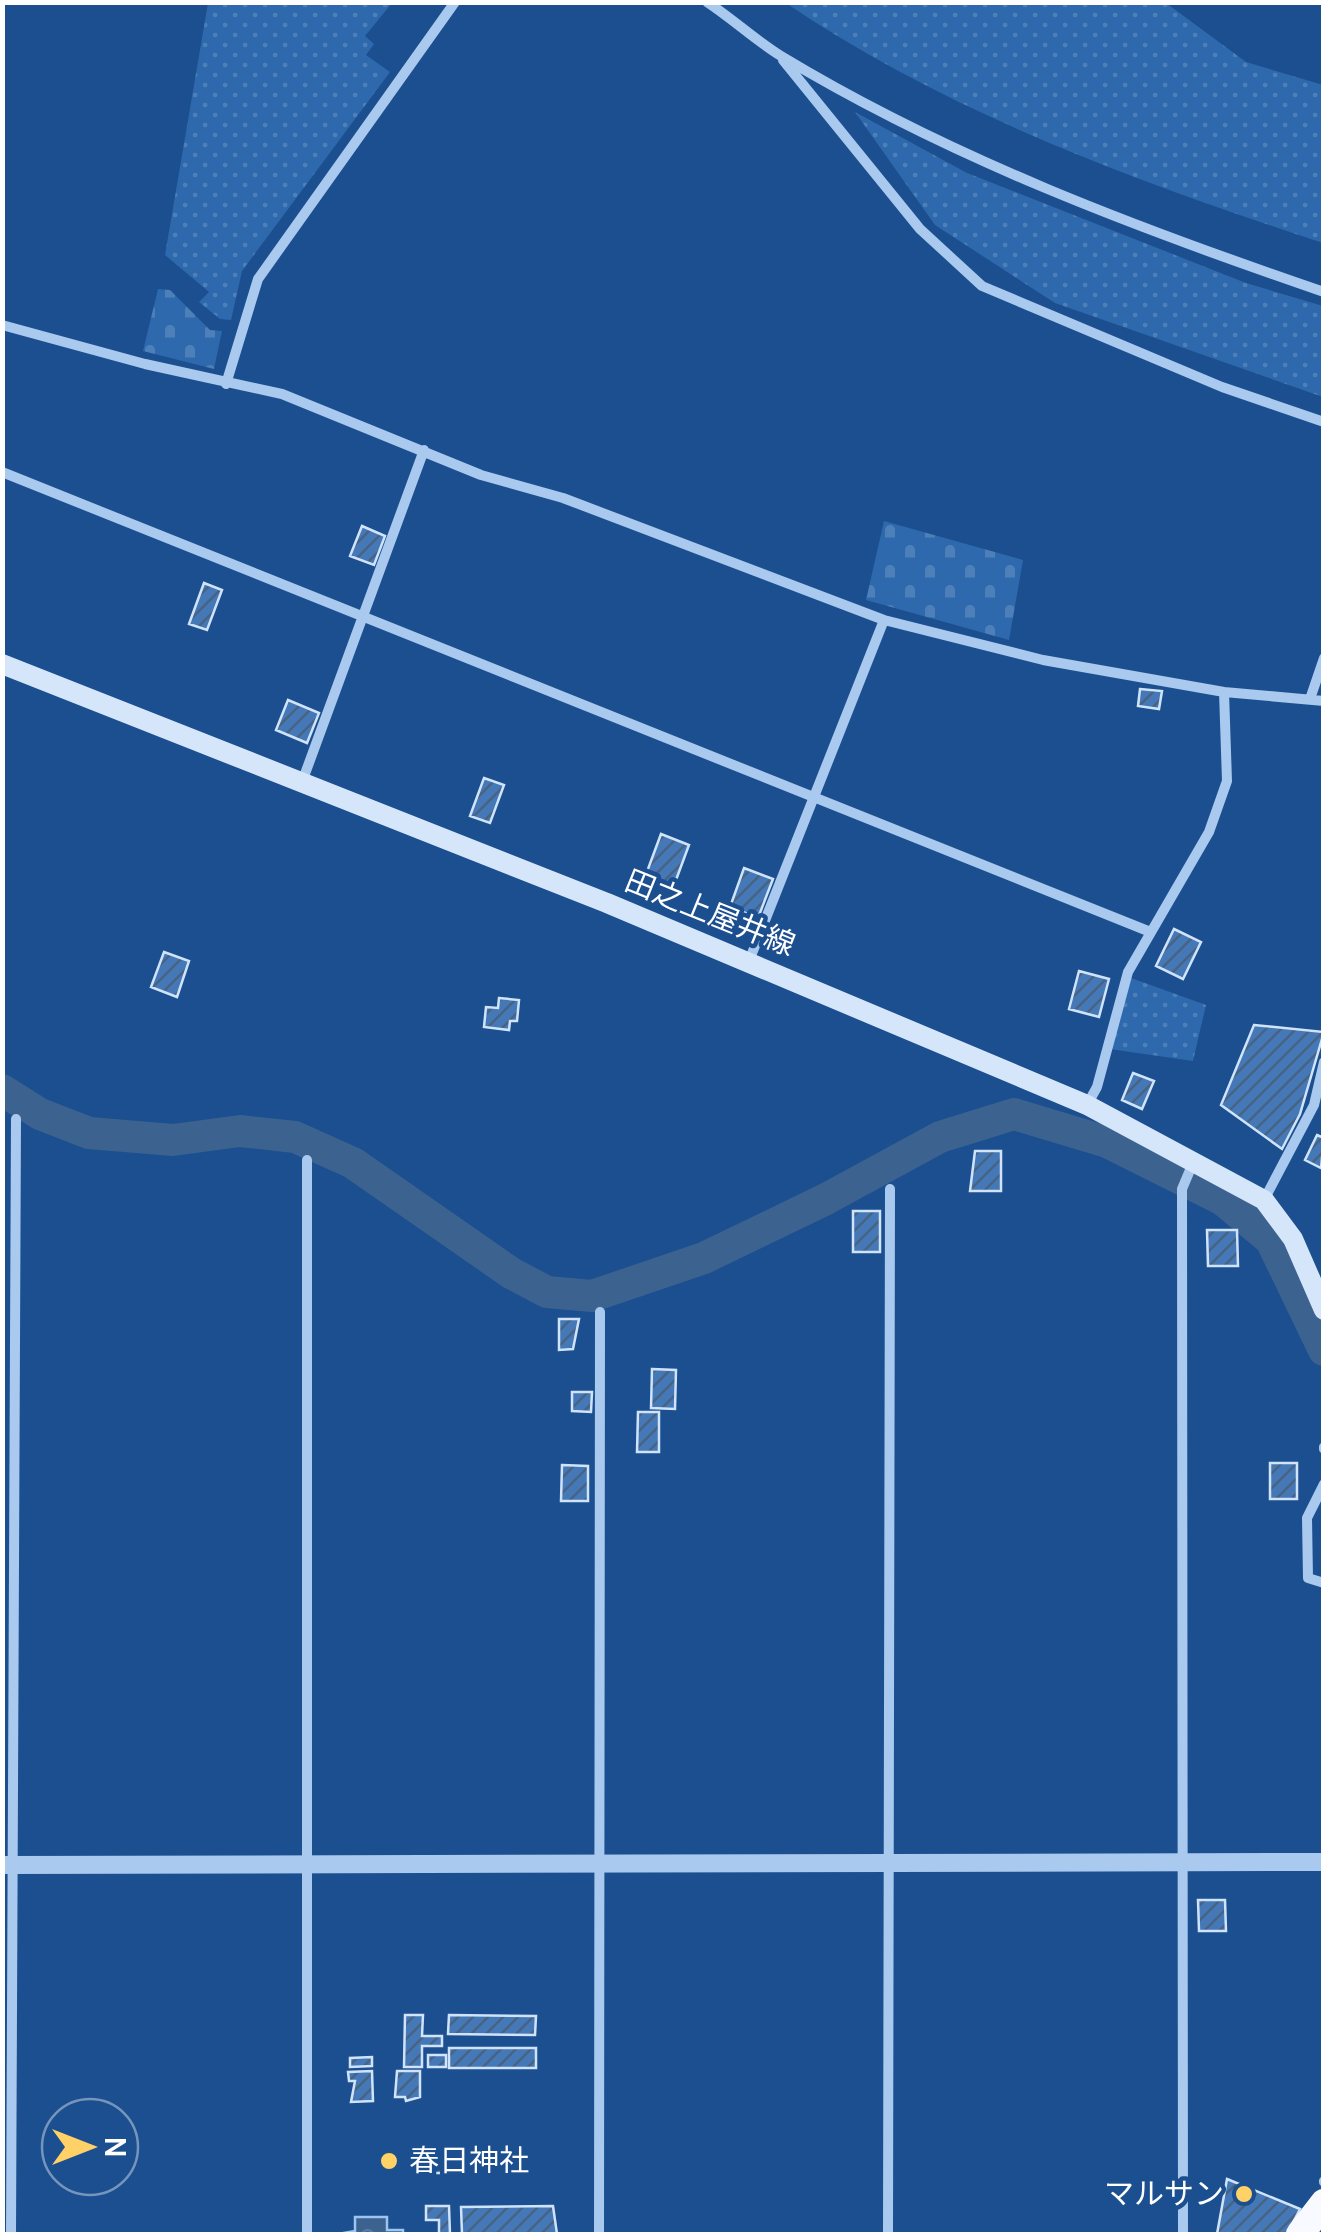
<svg xmlns="http://www.w3.org/2000/svg" width="1326" height="2237" font-family="Manrope,'Noto Sans JP',sans-serif">
  <style>
    .green { fill: url(#green-dots) }
    .cemetery { fill: url(#cemetery-stones) }
    .water { fill: url(#water-ripples); stroke: #9cc4f0; stroke-width: 2.5 }
    .lines { fill: none; stroke-linecap: round; stroke-linejoin: round }
    .river { stroke: #3c6290; stroke-width: 32 }
    .building { fill: url(#building-hatch); stroke: #cfe3fa; stroke-width: 2.5 }
    .minor { stroke: #a9c9ee; stroke-width: 10 }
    .tertiary { stroke: #a9c9ee; stroke-width: 18 }
    .secondary { stroke: #d6e6fa; stroke-width: 20 }
    .trunk { stroke: #f8faff; stroke-width: 28 }
    .poi-dot { fill: #ffd166; stroke: #1b4f8f; stroke-width: 4 }
    .labels { text-anchor: middle; stroke-width: 9; stroke-linejoin: round; paint-order: stroke }
    .street-label { font-size: 30px; fill: #fff; stroke: #1b4f8f }
    .poi-label { font-size: 30px; fill: #fff; stroke: #1b4f8f; text-anchor: start }
  </style>
  <defs>
    <pattern id="green-dots" width="8" height="8" patternUnits="userSpaceOnUse" patternTransform="scale(2.5)"><rect width="8" height="8" fill="#2e69ad"/><path d="M2 2h.1M6 6h.1" fill="none" stroke="#4d80b9" stroke-width="1.8" stroke-linecap="round"/></pattern>
    <pattern id="cemetery-stones" width="16" height="16" patternUnits="userSpaceOnUse" patternTransform="scale(2.5)"><rect width="16" height="16" fill="#2e69ad"/><path d="M2 7V4a2 2 0 0 1 4 0v3zM10 15v-3a2 2 0 0 1 4 0v3z" fill="#4d80b9"/></pattern>
    <pattern id="water-ripples" width="26" height="14" patternUnits="userSpaceOnUse" patternTransform="scale(2.5)"><rect width="26" height="14" fill="#3c6290"/><path d="M2 4q2-2 4 0t4 0M15 11q2-2 4 0t4 0" fill="none" stroke="#597aa1"/></pattern>
    <pattern id="building-hatch" width="6" height="6" patternUnits="userSpaceOnUse" patternTransform="scale(2.5)"><rect width="6" height="6" fill="#4478b7"/><path d="M-1 1l2-2M0 6l6-6M5 7l2-2" fill="none" stroke="#486282"/></pattern>
  </defs>
  <rect width="100%" height="100%" fill="#1b4f8f"/>
  <path class="green" d="M 208,3 L 392,3 L 365,36 L 374,44 L 366,55 L 390,72 L 242,271 L 231,320 L 220,319 L 199,302 L 209,292 L 165,255 Z
    M 786,3 L 1166,3 L 1246,62 L 1323,85 L 1323,243 C 1138,182 948,113 786,3 Z
    M 855,112 L 967,173 L 1246,283 L 1323,306 L 1323,397 L 1055,303 L 935,225 Z
    M 1131,978 L 1206,1005 L 1193,1061 L 1110,1049 Z"/>
  <path class="cemetery" d="M 158,289 L 170,290 L 210,330 L 222,331 L 214,369 L 143,351 Z
    M 884,521 L 1023,560 L 1009,640 L 866,600 Z"/>
  <path class="water" d="M 355,2217 L 387,2217 L 387,2230 L 403,2230 L 403,2234 L 338,2234 L 355,2231 Z"/>
  <g class="lines">
    <path class="river" d="M 2,1090 L 40,1114 L 89,1133 L 173,1140 L 240,1131 L 295,1137 L 353,1163 L 511,1273 L 547,1292 L 592,1296 L 704,1258 L 826,1199 L 940,1137 L 1014,1114 L 1107,1142 L 1223,1200 L 1271,1240 L 1324,1350"/>
  </g>
  <path class="building" d="M 362,526 L 385,536 L 374,565 L 350,556 Z
    M 204,583 L 222,590 L 207,630 L 189,624 Z
    M 1140,689 L 1162,691 L 1159,709 L 1138,706 Z
    M 288,700 L 319,713 L 307,743 L 276,730 Z
    M 484,778 L 504,785 L 490,823 L 470,816 Z
    M 661,834 L 689,845 L 673,888 L 645,877 Z
    M 744,868 L 773,879 L 758,918 L 730,907 Z
    M 1174,929 L 1201,942 L 1183,979 L 1156,966 Z
    M 164,952 L 189,961 L 177,997 L 151,987 Z
    M 1079,971 L 1109,979 L 1099,1017 L 1069,1009 Z
    M 499,998 L 519,1000 L 517,1021 L 510,1021 L 509,1030 L 484,1027 L 486,1007 L 498,1008 Z
    M 1254,1025 L 1324,1032 L 1300,1114 L 1282,1149 L 1221,1105 Z
    M 1133,1073 L 1154,1081 L 1142,1109 L 1122,1100 Z
    M 1317,1135 L 1324,1138 L 1321,1168 L 1305,1160 Z
    M 975,1151 L 1001,1151 L 1001,1191 L 970,1191 Z
    M 853,1211 L 880,1211 L 880,1252 L 853,1252 Z
    M 1207,1230 L 1237,1230 L 1238,1266 L 1208,1266 Z
    M 559,1319 L 579,1319 L 573,1349 L 559,1350 Z
    M 652,1369 L 676,1370 L 675,1409 L 651,1408 Z
    M 572,1392 L 592,1392 L 591,1412 L 572,1411 Z
    M 638,1412 L 659,1412 L 659,1452 L 637,1452 Z
    M 1270,1463 L 1297,1463 L 1297,1499 L 1270,1499 Z
    M 562,1465 L 588,1466 L 588,1501 L 561,1501 Z
    M 1198,1900 L 1225,1900 L 1226,1931 L 1199,1931 Z
    M 405,2015 L 423,2015 L 422,2036 L 442,2036 L 442,2046 L 422,2046 L 422,2067 L 404,2067 Z
    M 449,2015 L 536,2016 L 535,2035 L 448,2034 Z
    M 449,2048 L 536,2048 L 536,2068 L 449,2068 Z
    M 428,2055 L 446,2055 L 446,2067 L 428,2067 Z
    M 372,2057 L 372,2066 L 350,2067 L 350,2058 Z
    M 372,2071 L 373,2101 L 351,2102 L 355,2081 L 349,2081 L 348,2072 Z
    M 397,2071 L 420,2071 L 420,2097 L 406,2101 L 405,2097 L 395,2097 Z
    M 431,2156 L 443,2156 L 443,2173 L 431,2173 Z
    M 1227,2179 L 1300,2209 L 1287,2234 L 1217,2234 Z
    M 426,2206 L 449,2206 L 450,2234 L 439,2234 L 439,2220 L 426,2220 Z
    M 553,2206 L 557,2234 L 462,2234 L 461,2207 Z"/>
  <g class="lines">
    <path class="minor" d="M 707,2 C 733,19 755,40 781,56 C 950,158 1137,228 1324,292
      M 783,60 L 920,229 L 982,286 L 1222,387 L 1324,422
      M 2,325 L 145,364 L 282,394 L 481,475 L 563,498 L 884,620 L 1043,660 L 1224,692 L 1324,701
      M 226,384 L 258,279 L 455,2
      M 2,472 L 1148,931
      M 1310,699 L 1324,658
      M 302,782 L 424,450
      M 749,961 L 884,620
      M 1087,1105 L 1097,1087 L 1128,972 L 1209,832 L 1227,781 L 1224,692
      M 1264,1200 L 1314,1105 L 1324,1062
      M 1324,1447 L 1324,1449
      M 1324,1484 L 1307,1518 L 1308,1578 L 1324,1583
      M 1324,2181 L 1324,2182
      M 11,2234 L 16,1119
      M 307,2234 L 307,1160
      M 599,2234 L 600,1312
      M 888,2234 L 890,1189
      M 1183,2234 L 1182,1189 L 1193,1163"/>
    <path class="tertiary" d="M 2,1865 L 1324,1862"/>
    <path class="secondary" d="M 2,664 L 607,903 L 1087,1105 L 1264,1200 L 1293,1239 L 1324,1310"/>
    <path class="trunk" d="M 1300,2234 L 1324,2203"/>
  </g>
  <g class="poi-dot">
    <circle cx="389" cy="2161" r="10"/>
    <circle cx="1244" cy="2194" r="10"/>
  </g>
  <g class="labels">
    <g class="street-label">
      <text transform="translate(710 913) rotate(22)" y="10">田之上屋井線</text>
    </g>
    <g class="poi-label">
      <text x="409" y="2171">春日神社</text>
      <text x="1224" y="2204" text-anchor="end">マルサン</text>
    </g>
  </g>
  <rect width="1326" height="2237" fill="none" stroke="#ffffff" stroke-width="10"/>
  <g transform="translate(90 2147) rotate(90)"><circle r="48" fill="#1b4f8f" stroke="#7695bc" stroke-width="2.5"/>
  <path d="M0-8L18 38L0 25L-18 38Z" fill="#ffd166"/>
  <text y="-15" font-size="28" font-weight="bold" text-anchor="middle" fill="#ffffff">N</text>
  </g>
</svg>
